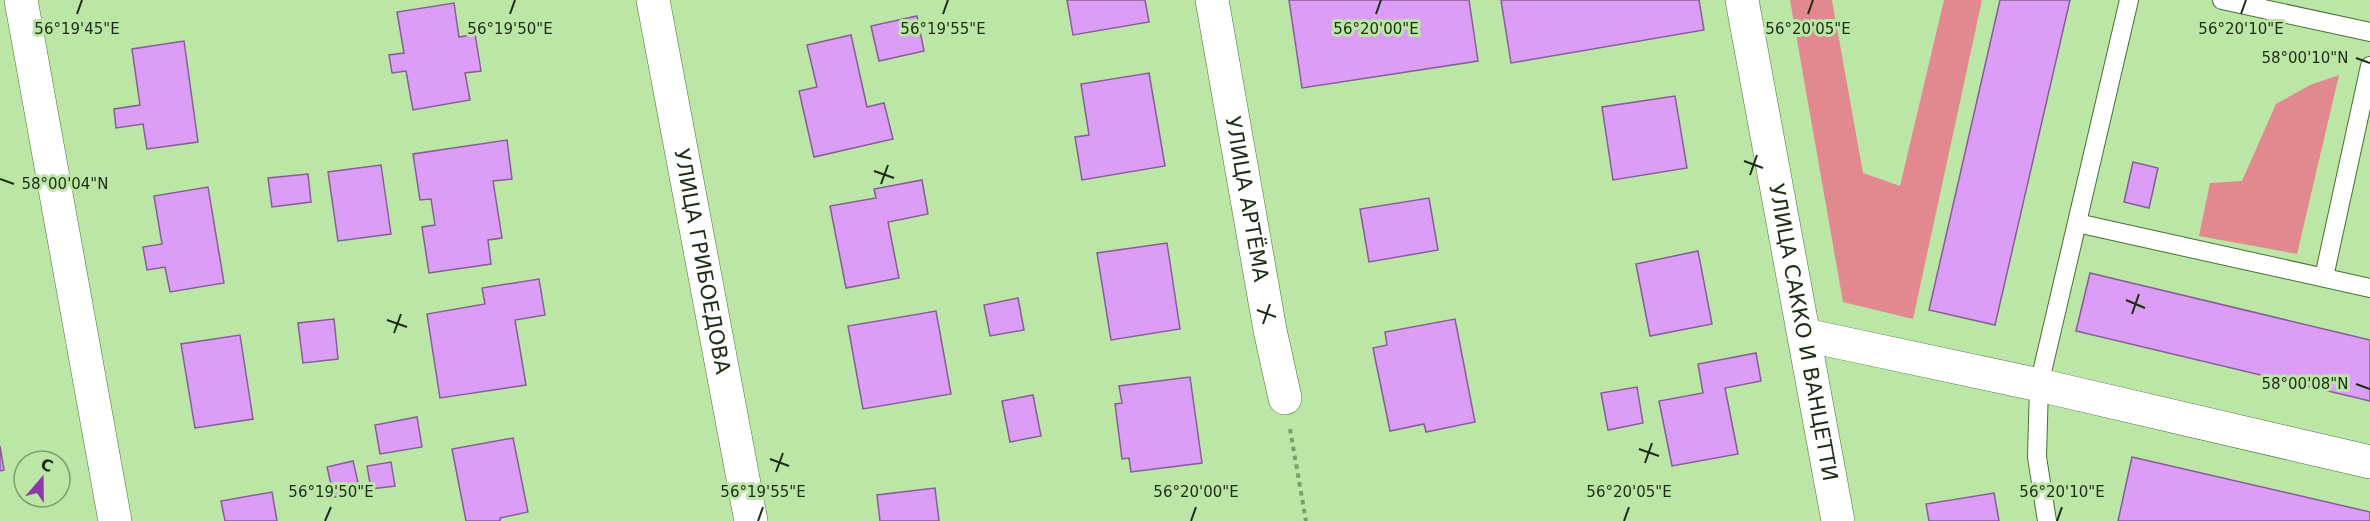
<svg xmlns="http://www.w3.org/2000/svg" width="2370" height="521" font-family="'DejaVu Sans',sans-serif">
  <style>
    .green { fill: #e2888f }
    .building { fill: #dc9df6; stroke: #865e97; stroke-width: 1.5 }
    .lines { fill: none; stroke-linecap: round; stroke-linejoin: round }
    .lane-casing { stroke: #4a7035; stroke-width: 20 }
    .street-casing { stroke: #4a7035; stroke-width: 34 }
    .secondary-casing { stroke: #4a7035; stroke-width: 34 }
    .path { stroke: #7d9d6c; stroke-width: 4; stroke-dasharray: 4.5 4.5; stroke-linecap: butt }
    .lane { stroke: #fff; stroke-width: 18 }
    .street { stroke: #fff; stroke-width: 33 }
    .secondary { stroke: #fff; stroke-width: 33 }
    .ticks { fill: none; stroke: #1d2d14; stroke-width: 2 }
    .labels { text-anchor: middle; stroke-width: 6; stroke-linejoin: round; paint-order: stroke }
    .street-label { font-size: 21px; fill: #1d2d14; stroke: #bbe6a6 }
    .ticks-label { font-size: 15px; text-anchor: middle; fill: #1d2d14; stroke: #bbe6a6; stroke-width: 6; stroke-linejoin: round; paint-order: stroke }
  </style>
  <rect width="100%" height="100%" fill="#bbe6a6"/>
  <path class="green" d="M 1790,0 L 1832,0 L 1863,173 L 1900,186 L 1944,0 L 1982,0 L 1913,319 L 1843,302 Z
    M 2339,75 L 2297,254 L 2199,236 L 2210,183 L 2242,181 L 2276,104 L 2310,85 Z"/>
  <path class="building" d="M 1067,0 L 1145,0 L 1149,22 L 1073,35 Z
    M 1289,0 L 1469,0 L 1478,61 L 1302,88 Z
    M 1501,0 L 1699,0 L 1704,30 L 1511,63 Z
    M 2000,0 L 2070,0 L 1995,325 L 1929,310 Z
    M 454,3 L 459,37 L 475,34 L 481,71 L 465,73 L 470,100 L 413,110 L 406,71 L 392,73 L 389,55 L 404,53 L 397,12 Z
    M 917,16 L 924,51 L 879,61 L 871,26 Z
    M 851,35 L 867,107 L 884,103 L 893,139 L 814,157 L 799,91 L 817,87 L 807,45 Z
    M 184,41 L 198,142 L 147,149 L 143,124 L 116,128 L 114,109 L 140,105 L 132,49 Z
    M 1149,73 L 1165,166 L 1082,180 L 1075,137 L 1089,135 L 1081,84 Z
    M 1675,96 L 1687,168 L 1613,180 L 1602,107 Z
    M 507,140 L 512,179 L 493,181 L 502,238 L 488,240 L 491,264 L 429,273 L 422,227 L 435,225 L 431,199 L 420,200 L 413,154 Z
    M 2133,162 L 2158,168 L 2149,208 L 2124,202 Z
    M 381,165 L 391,234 L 338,241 L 328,172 Z
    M 308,174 L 311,202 L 272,207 L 268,178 Z
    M 922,180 L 928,214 L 888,222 L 899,278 L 846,288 L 830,206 L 876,198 L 874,189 Z
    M 208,187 L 224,283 L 170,292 L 165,267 L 147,270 L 143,247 L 162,244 L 154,196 Z
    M 1429,198 L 1438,250 L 1369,262 L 1360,209 Z
    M 1167,243 L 1180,329 L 1111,340 L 1097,253 Z
    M 1698,251 L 1712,324 L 1650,336 L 1636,264 Z
    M 2090,273 L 2370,340 L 2370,401 L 2076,331 Z
    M 539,279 L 545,315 L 515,320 L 526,385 L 440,398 L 427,314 L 485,304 L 482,288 Z
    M 1018,298 L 1024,330 L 990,336 L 984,305 Z
    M 936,311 L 951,394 L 863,409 L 848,326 Z
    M 334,319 L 338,359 L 303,363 L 298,323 Z
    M 1455,319 L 1475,422 L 1426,432 L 1424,424 L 1390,431 L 1373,348 L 1387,345 L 1385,332 Z
    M 240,335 L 253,419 L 195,428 L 181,344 Z
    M 1756,353 L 1761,381 L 1725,388 L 1738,454 L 1672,466 L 1659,401 L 1703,393 L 1698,364 Z
    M 1190,377 L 1202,463 L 1131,472 L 1129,458 L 1122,459 L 1115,404 L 1122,403 L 1119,386 Z
    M 1637,387 L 1643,423 L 1608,430 L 1601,393 Z
    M 1033,395 L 1041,436 L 1010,442 L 1002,401 Z
    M 417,417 L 422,447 L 380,454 L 375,425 Z
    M 513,438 L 528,512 L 500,518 L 500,521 L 466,521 L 452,449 Z
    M 0,446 L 4,470 L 0,471 Z
    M 2132,457 L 2370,512 L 2370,521 L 2118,521 Z
    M 353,461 L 360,491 L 334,497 L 327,467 Z
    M 391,462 L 395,486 L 371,489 L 367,466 Z
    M 935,488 L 939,521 L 880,521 L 877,495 Z
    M 272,492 L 277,521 L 225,521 L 221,501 Z
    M 1994,493 L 1999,521 L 1929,521 L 1926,504 Z"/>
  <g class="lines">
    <g class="lane-casing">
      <path id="lane" d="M 2222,0 L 2370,32
        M 2077,223 L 2370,288
        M 2324,277 L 2370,66
        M 2047,521 L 2037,457 L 2039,385 L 2129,0"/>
    </g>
    <g class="street-casing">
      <g id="street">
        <path d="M 21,0 L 115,521"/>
        <path id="s1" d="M 1212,0 L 1270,330 L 1285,398"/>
        <path id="s2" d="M 1742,0 L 1838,521"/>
        <path d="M 1805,335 L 2039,385 L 2370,462"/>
      </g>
    </g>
    <g class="secondary-casing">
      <g id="secondary">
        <path id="s3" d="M 653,0 L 751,521"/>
      </g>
    </g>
    <path class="path" d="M 1290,429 L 1306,521"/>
    <use href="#lane" class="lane"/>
    <use href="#street" class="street"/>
    <use href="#secondary" class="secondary"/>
  </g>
  <path class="ticks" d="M 77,14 L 82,0M 510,14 L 515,0M 943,14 L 948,0M 1376,14 L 1381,0M 1808,14 L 1813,0M 2241,14 L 2246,0M 2356,58 L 2370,63M 1744,161 L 1763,168M 874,171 L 894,178M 1750,175 L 1757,155M 0,179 L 14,184M 881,184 L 888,165M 2126,300 L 2145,308M 1257,310 L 1276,317M 2132,314 L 2139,294M 387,320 L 407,327M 1263,324 L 1270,304M 394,333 L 401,314M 2356,384 L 2370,389M 1639,449 L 1659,456M 770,459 L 789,466M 1645,463 L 1652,443M 776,472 L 783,453M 325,521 L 331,507M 758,521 L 763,507M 1191,521 L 1196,507M 1624,521 L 1629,507M 2057,521 L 2062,507"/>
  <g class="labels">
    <g class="street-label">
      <text dy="7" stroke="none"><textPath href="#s1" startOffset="202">УЛИЦА АРТЁМА</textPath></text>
      <text dy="7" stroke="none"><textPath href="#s3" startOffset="266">УЛИЦА ГРИБОЕДОВА</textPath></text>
      <text dy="7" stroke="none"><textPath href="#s2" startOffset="338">УЛИЦА САККО И ВАНЦЕТТИ</textPath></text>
    </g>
  </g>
  <g class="ticks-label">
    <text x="510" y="34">56°19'50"E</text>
    <text x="1376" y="34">56°20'00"E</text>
    <text x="77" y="34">56°19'45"E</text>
    <text x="943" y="34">56°19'55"E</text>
    <text x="1808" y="34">56°20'05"E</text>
    <text x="2241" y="34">56°20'10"E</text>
    <text x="2305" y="63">58°00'10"N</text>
    <text x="65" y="189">58°00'04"N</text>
    <text x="2305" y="389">58°00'08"N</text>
    <text x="331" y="497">56°19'50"E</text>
    <text x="763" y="497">56°19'55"E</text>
    <text x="1196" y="497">56°20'00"E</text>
    <text x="1629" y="497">56°20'05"E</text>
    <text x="2062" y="497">56°20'10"E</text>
  </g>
  <g transform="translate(42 479) rotate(20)"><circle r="28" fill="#bbe6a6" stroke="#7c9c6c" stroke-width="1.5"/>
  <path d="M0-4.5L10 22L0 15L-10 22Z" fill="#8c3aaa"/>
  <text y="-9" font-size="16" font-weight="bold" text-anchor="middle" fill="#1d2d14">С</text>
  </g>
</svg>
